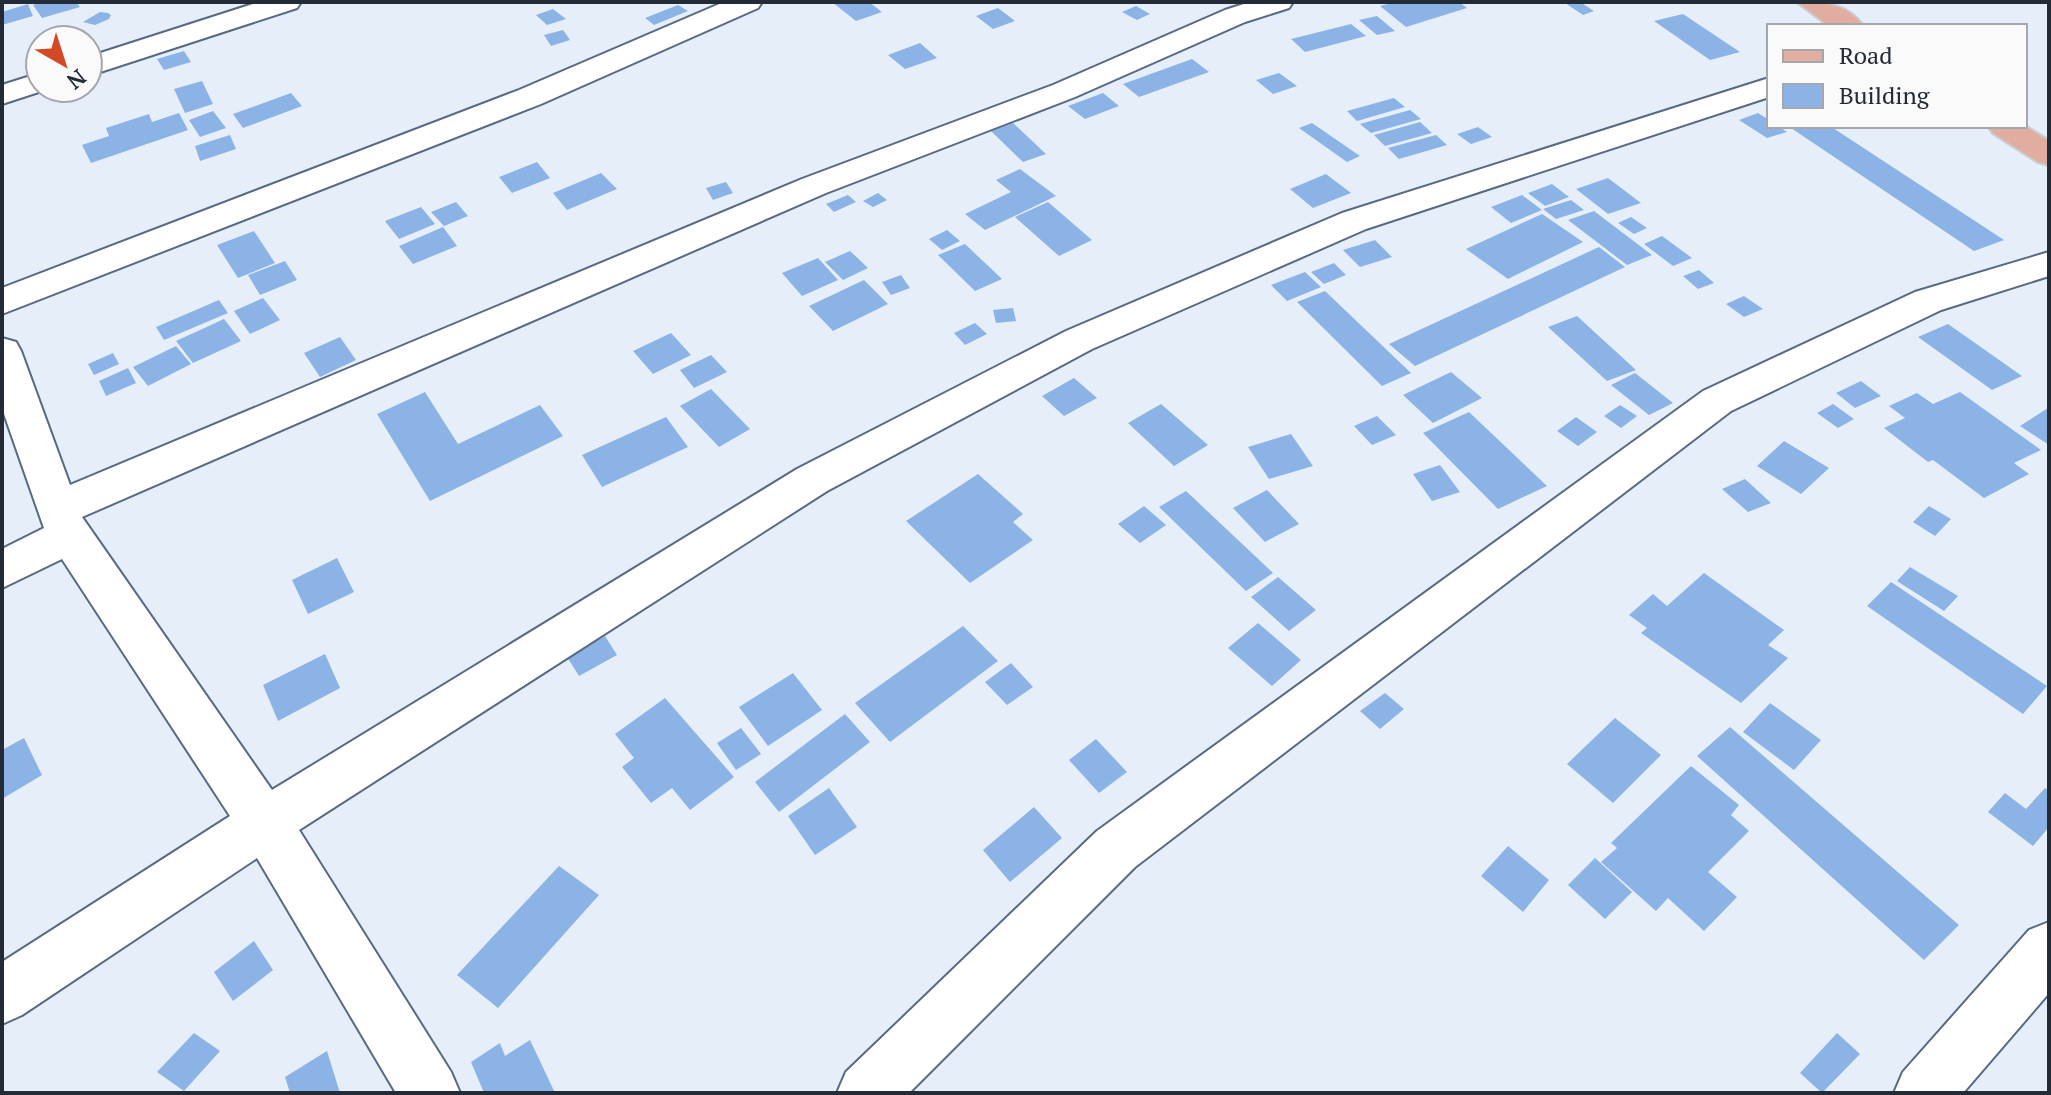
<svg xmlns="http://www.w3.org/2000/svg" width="2051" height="1095" font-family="'PT Serif',serif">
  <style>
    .building { fill: #8cb3e6 }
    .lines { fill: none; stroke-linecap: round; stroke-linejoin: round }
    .minor-casing { stroke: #576a83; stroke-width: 4 }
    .major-casing { stroke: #cacccf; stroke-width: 4 }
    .minor { fill: #fff; fill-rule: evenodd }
    .major { fill: #e0ada0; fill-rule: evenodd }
  </style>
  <rect width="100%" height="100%" fill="#e5eef9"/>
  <path class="building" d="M 41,2 L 76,2 L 80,7 L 42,18 L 33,5 Z
    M 832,2 L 869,2 L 882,12 L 856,21 Z
    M 1396,2 L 1459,2 L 1467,8 L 1406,27 L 1380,6 Z
    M 1580,2 L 1594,11 L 1583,15 L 1565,3 Z
    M 28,4 L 33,16 L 2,25 L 2,12 Z
    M 678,5 L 688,11 L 654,25 L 645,18 Z
    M 1136,6 L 1150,14 L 1137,20 L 1122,12 Z
    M 998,8 L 1015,21 L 993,29 L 976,16 Z
    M 553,9 L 566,19 L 547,25 L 536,15 Z
    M 100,12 L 108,13 L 111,15 L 109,19 L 95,25 L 83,22 Z
    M 1683,14 L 1740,52 L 1710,60 L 1654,21 Z
    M 1377,16 L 1395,31 L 1377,35 L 1359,20 Z
    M 1351,24 L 1366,36 L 1305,52 L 1291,39 Z
    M 563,30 L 570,40 L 551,46 L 544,35 Z
    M 920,43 L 937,58 L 905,69 L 888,55 Z
    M 184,51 L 191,62 L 164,70 L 157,59 Z
    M 1192,59 L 1209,72 L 1139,97 L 1123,84 Z
    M 1279,73 L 1297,86 L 1273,94 L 1256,80 Z
    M 202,81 L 213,104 L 185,113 L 174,89 Z
    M 291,93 L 302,106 L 243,128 L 233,114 Z
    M 1103,93 L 1119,106 L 1085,119 L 1068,106 Z
    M 1394,98 L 1405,107 L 1357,121 L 1347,111 Z
    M 1410,110 L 1421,119 L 1371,133 L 1360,124 Z
    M 213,111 L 226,128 L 200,137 L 189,120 Z
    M 179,113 L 188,130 L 91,163 L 82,145 L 109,136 L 106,128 L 149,114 L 152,122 Z
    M 1758,113 L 1769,120 L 1769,126 L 1778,126 L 1787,132 L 1767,138 L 1739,120 Z
    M 1420,122 L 1432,133 L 1385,146 L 1374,135 Z
    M 1013,123 L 1046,154 L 1023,162 L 991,131 Z
    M 1312,123 L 1360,156 L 1347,162 L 1299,128 Z
    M 1788,126 L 1830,126 L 2004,240 L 1974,251 Z
    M 1478,127 L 1492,137 L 1471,144 L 1457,134 Z
    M 230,135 L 236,149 L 200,161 L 195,146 Z
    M 1436,135 L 1447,145 L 1399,159 L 1388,148 Z
    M 537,162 L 550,178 L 512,193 L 499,177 Z
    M 1020,169 L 1056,196 L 985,230 L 965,214 L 1011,192 L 996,180 Z
    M 601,173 L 617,189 L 567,210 L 553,193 Z
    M 1326,174 L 1351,193 L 1313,208 L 1290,189 Z
    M 1608,178 L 1641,203 L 1608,214 L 1576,189 Z
    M 726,182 L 733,193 L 713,200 L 706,188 Z
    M 1552,184 L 1569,197 L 1545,206 L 1528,193 Z
    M 878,193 L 887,200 L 873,207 L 863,201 Z
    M 848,195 L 856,202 L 834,212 L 826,204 Z
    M 1522,195 L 1542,210 L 1511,223 L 1491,207 Z
    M 1571,200 L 1584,210 L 1556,219 L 1543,209 Z
    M 456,202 L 468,216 L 444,226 L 431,212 Z
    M 1048,202 L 1092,240 L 1059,256 L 1015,217 Z
    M 421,207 L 435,224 L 399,239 L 385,221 Z
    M 1594,211 L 1652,255 L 1627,265 L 1568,220 Z
    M 1542,214 L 1583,242 L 1508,279 L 1466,249 Z
    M 1631,217 L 1647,228 L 1634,234 L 1618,223 Z
    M 443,227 L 457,246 L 413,264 L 399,246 Z
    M 947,230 L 960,241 L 942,250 L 929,239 Z
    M 254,231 L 275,263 L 238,278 L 217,245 Z
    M 1662,236 L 1692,258 L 1673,266 L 1644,244 Z
    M 1375,240 L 1392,257 L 1360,267 L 1343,250 Z
    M 965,244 L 1002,279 L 975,291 L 938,255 Z
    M 1599,247 L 1625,267 L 1415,366 L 1389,344 Z
    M 850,251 L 868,268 L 843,280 L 825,262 Z
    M 818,258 L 838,280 L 802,296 L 782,273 Z
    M 285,261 L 297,280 L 260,295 L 248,275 Z
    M 1334,263 L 1346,275 L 1324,284 L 1311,272 Z
    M 1699,270 L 1714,283 L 1698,289 L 1683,276 Z
    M 1305,272 L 1321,287 L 1287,301 L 1271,285 Z
    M 901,275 L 910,288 L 891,295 L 882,282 Z
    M 864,280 L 888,304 L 833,331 L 809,306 Z
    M 1325,291 L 1411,373 L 1382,386 L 1297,302 Z
    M 1744,296 L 1763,309 L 1744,317 L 1726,304 Z
    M 263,298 L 280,320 L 250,334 L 234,311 Z
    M 219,300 L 228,313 L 164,340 L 156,327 Z
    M 1013,308 L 1016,321 L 996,323 L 993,310 Z
    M 1577,316 L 1636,370 L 1607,381 L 1548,327 Z
    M 224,319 L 241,341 L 193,363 L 176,341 Z
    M 975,323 L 987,334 L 965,345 L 954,333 Z
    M 1948,324 L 2022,376 L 1992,390 L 1918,337 Z
    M 671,333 L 691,355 L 653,374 L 633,351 Z
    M 340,337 L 356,360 L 320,377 L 304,353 Z
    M 176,346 L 191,364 L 148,386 L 133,367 Z
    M 113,353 L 119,364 L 94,375 L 88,364 Z
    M 711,355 L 727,372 L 694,388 L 680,370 Z
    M 128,368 L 136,383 L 106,396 L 99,381 Z
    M 1451,372 L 1482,398 L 1433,423 L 1403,395 Z
    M 1635,373 L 1673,403 L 1649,415 L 1611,385 Z
    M 1074,378 L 1097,398 L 1064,416 L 1042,396 Z
    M 1861,381 L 1881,396 L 1855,408 L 1836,393 Z
    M 711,389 L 750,429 L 719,447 L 680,406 Z
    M 425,392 L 458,444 L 540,405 L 563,436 L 430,501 L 377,414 Z
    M 1960,392 L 2041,450 L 2014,463 L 2029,474 L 1984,498 L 1933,460 L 1928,462 L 1884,428 L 1905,418 L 1889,406 L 1917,393 L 1933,404 Z
    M 1161,404 L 1208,445 L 1174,466 L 1128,423 Z
    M 1833,404 L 1854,419 L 1838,428 L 1817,413 Z
    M 1620,405 L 1637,416 L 1621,428 L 1604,416 Z
    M 2048,408 L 2049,409 L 2049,445 L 2020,426 Z
    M 1469,412 L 1547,486 L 1498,509 L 1423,433 Z
    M 1377,416 L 1396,435 L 1372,445 L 1354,426 Z
    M 666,417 L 688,447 L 602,487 L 582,455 Z
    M 1576,417 L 1597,432 L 1578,446 L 1557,431 Z
    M 1291,434 L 1313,466 L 1269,479 L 1248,447 Z
    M 1784,441 L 1829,468 L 1801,494 L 1757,466 Z
    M 1440,465 L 1460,492 L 1432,501 L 1413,474 Z
    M 978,474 L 1023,514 L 1013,522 L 1033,540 L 970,583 L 906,521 Z
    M 1745,479 L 1771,503 L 1748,512 L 1722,489 Z
    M 1267,490 L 1299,524 L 1265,542 L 1233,508 Z
    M 1186,491 L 1273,573 L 1246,591 L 1159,507 Z
    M 1144,506 L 1166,525 L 1140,543 L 1118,524 Z
    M 1929,506 L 1951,519 L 1935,536 L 1913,522 Z
    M 337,558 L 354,592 L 308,614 L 292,580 Z
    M 1910,567 L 1958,596 L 1944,611 L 1897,581 Z
    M 1704,573 L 1784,630 L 1768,645 L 1788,658 L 1741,703 L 1641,633 L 1647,628 L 1629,615 L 1653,594 L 1667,606 Z
    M 1278,577 L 1316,610 L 1289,631 L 1251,597 Z
    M 1891,582 L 2047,686 L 2023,714 L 1867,606 Z
    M 1258,623 L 1301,660 L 1272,686 L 1228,648 Z
    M 963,626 L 998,661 L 890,742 L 855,703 Z
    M 605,636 L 617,655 L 579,676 L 567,657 Z
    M 325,654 L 340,688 L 278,721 L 263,685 Z
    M 1011,663 L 1033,687 L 1007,705 L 985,682 Z
    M 793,673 L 822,710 L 768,746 L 739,707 Z
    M 1385,693 L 1404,709 L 1380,729 L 1360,711 Z
    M 665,698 L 734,777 L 690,810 L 672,788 L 651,803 L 622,767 L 634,758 L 615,734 Z
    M 1770,703 L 1821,740 L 1794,770 L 1743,732 Z
    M 845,714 L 870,742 L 779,812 L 755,782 Z
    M 1615,718 L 1661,755 L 1613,803 L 1567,764 Z
    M 1730,727 L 1959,925 L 1924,960 L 1697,756 Z
    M 741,728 L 761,754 L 736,770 L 717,743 Z
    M 24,738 L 42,775 L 2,799 L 2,750 Z
    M 1096,739 L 1127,772 L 1099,793 L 1069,760 Z
    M 1691,766 L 1739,805 L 1731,815 L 1749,831 L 1708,872 L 1737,897 L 1704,931 L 1668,898 L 1656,911 L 1601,862 L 1617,848 L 1611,843 Z
    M 829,788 L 857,827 L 815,855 L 788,816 Z
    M 2045,788 L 2049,791 L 2049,827 L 2033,846 L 1988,812 L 2005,793 L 2026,809 Z
    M 1034,807 L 1062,838 L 1010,882 L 983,850 Z
    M 1508,846 L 1549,880 L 1523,912 L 1481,876 Z
    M 1595,858 L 1632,892 L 1605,919 L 1568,885 Z
    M 559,866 L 599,895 L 498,1008 L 457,975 Z
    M 254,941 L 273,970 L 233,1001 L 214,972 Z
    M 194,1033 L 220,1051 L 184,1091 L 157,1072 Z
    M 1837,1033 L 1860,1054 L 1822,1093 L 1800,1073 Z
    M 530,1040 L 555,1093 L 484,1093 L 471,1062 L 500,1043 L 505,1056 Z
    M 327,1051 L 340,1093 L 290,1093 L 285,1077 Z"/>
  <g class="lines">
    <g class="minor-casing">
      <path id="minor" d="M 259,2 L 301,2 L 297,8 L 88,76 L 88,57 Z
        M 724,2 L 762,2 L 758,8 L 541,104 L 2,314 L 2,288 L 519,90 Z
        M 1250,2 L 1293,2 L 1289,8 L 1245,22 L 1075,97 L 826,193 L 82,517 L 272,790 L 797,469 L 1066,331 L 1342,213 L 1769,78 L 1769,97 L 1366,229 L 1092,349 L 827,491 L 299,830 L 451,1072 L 460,1093 L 396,1093 L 257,858 L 22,1015 L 2,1024 L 2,962 L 230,816 L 62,559 L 2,588 L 2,549 L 44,528 L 2,408 L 2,338 L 16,342 L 21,351 L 70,485 L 802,179 L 1053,85 L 1225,10 Z
        M 40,73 L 40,88 L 51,88 L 2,104 L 2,85 Z
        M 2049,252 L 2049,276 L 1941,310 L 1731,411 L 1135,867 L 909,1093 L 837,1093 L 846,1072 L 1097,831 L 1703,391 L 1915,292 Z
        M 2049,922 L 2049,993 L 1963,1093 L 1894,1093 L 1903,1072 L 2029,930 Z"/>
    </g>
    <g class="major-casing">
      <path id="major" d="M 1797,2 C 1822,2 1847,3 1863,26 L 1829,26 Z
        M 1988,126 L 2025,126 L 2049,141 L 2049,165 L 2038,162 L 1993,133 Z"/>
    </g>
    <use href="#minor" class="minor"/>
    <use href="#major" class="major"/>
  </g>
  <rect width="2051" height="1095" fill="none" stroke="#232b36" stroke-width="8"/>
  <rect x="1767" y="24" width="260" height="104" fill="#fafafa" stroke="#a4a7ac" stroke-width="2"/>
  <rect x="1783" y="50" width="40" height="12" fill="#e0ada0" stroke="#a4a7ac" stroke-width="2"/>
  <text x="1839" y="64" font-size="24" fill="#232b36">Road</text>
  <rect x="1783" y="84" width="40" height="24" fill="#8cb3e6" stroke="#a4a7ac" stroke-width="2"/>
  <text x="1839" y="104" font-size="24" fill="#232b36">Building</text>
  <g transform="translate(64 64) rotate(141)"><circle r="38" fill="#fafafa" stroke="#a4a7ac" stroke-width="2"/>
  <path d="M0-6L14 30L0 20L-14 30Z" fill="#d34925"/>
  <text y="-12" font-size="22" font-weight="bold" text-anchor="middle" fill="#232b36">N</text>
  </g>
</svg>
